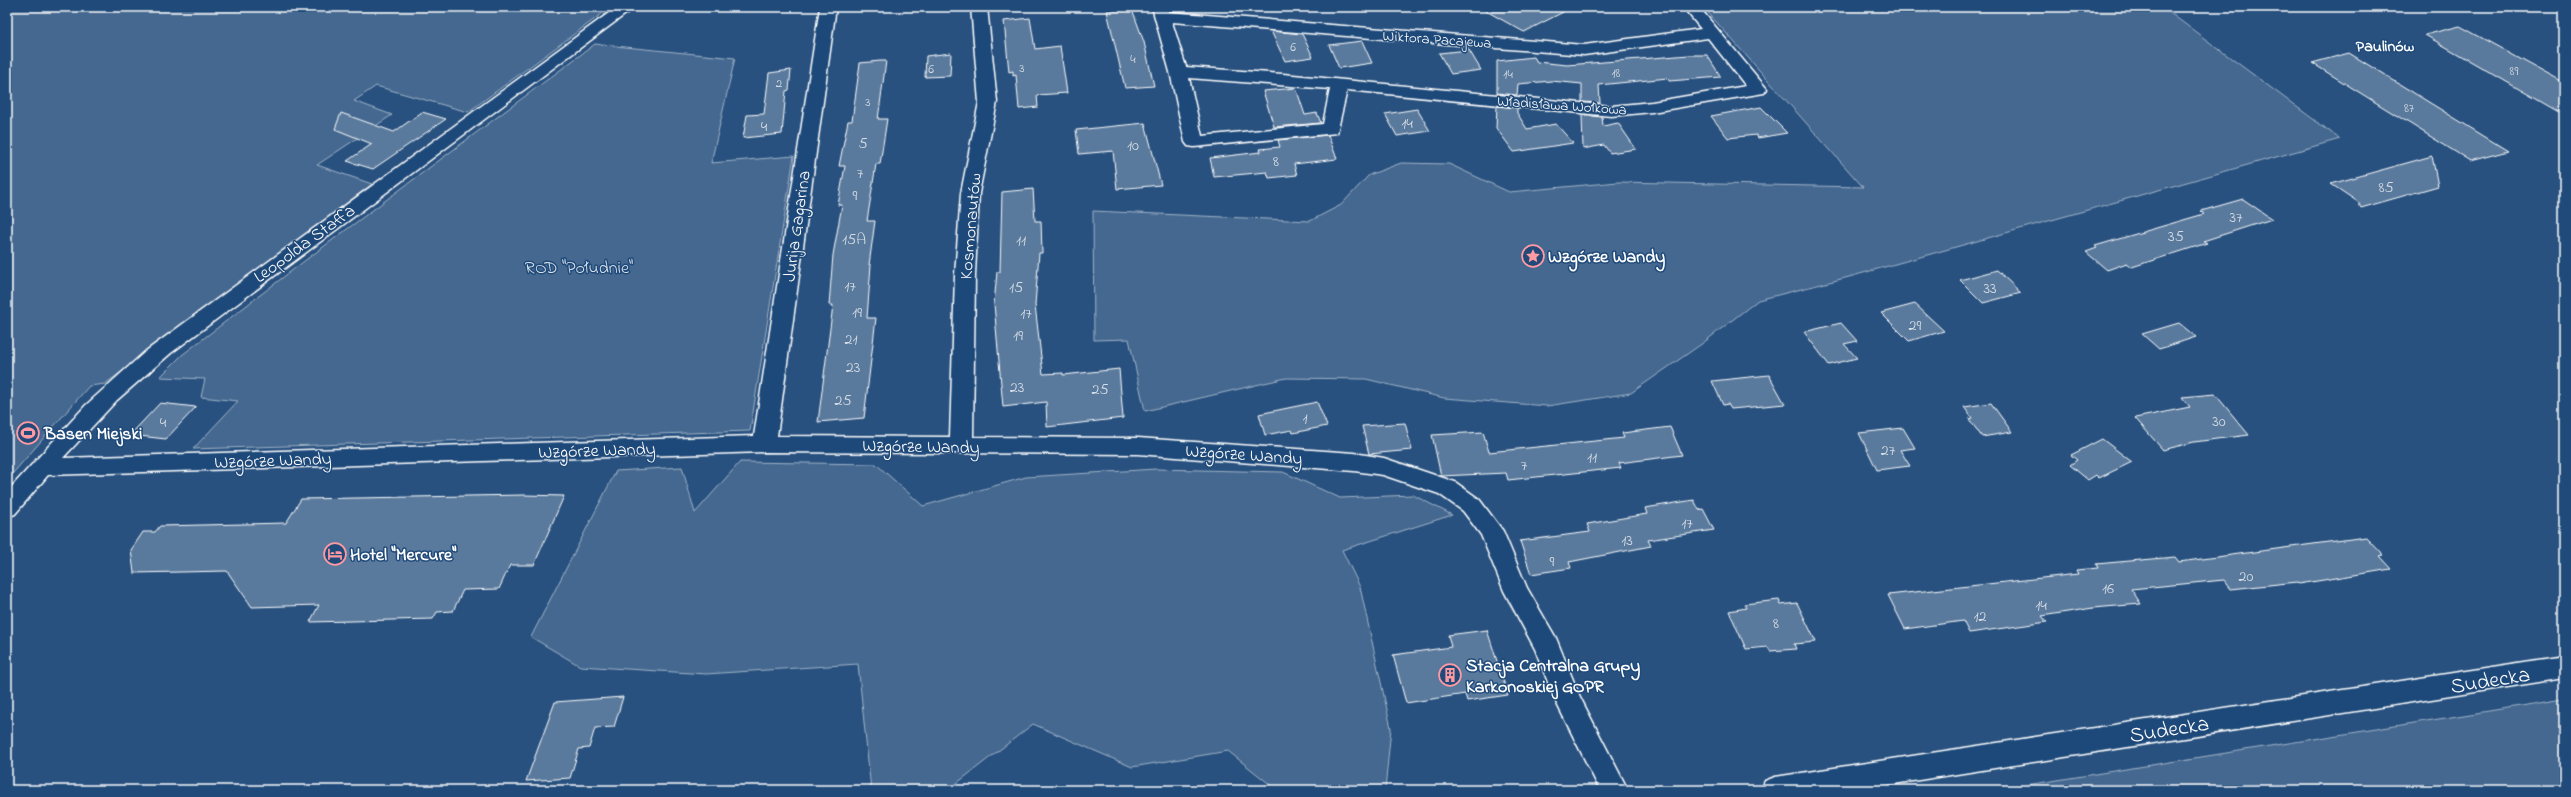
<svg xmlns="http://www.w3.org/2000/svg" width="2571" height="797" font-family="'Indie Flower',sans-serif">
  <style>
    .green { fill: #446890; stroke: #a2b4c8 }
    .building { fill: #5a7a9d; stroke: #fff }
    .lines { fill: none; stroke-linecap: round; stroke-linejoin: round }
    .street-casing { stroke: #fff; stroke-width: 3 }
    .secondary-casing { stroke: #fff; stroke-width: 3 }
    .street { fill: #1f4a7a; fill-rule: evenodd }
    .secondary { fill: #1f4a7a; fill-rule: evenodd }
    .labels { text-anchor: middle; stroke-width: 3; stroke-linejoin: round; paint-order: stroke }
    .far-number-label { font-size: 13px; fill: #d6dee6 }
    .far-street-label { font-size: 15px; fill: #fff; stroke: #1f4a7a }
    .far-neighbourhood-label { font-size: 16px; font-weight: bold; fill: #fff; stroke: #1f4a7a }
    .number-label { font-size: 16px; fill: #d6dee6 }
    .street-label { font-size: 18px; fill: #fff; stroke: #1f4a7a }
    .poi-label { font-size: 18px; font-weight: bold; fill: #fff; stroke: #1f4a7a; text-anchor: start }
    .park-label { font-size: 18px; fill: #dae1e9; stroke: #1f4a7a }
    .near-street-label { font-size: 22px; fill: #fff; stroke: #1f4a7a }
  </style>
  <rect width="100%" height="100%" fill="#28517f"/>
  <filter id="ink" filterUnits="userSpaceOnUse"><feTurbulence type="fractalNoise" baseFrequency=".025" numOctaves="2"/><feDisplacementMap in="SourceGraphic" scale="8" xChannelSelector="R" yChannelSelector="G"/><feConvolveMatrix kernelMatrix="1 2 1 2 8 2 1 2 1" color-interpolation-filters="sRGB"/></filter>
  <g filter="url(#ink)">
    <path class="green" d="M 13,7 L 611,7 L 468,112 L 376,86 L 354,101 L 392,115 L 317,165 L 372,184 L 105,384 L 89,386 L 7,480 L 7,12 Z
      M 1703,7 L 2162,7 L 2340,139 L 1849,277 L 1758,300 L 1703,343 L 1631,393 L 1547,406 L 1444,398 L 1366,379 L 1286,378 L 1145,411 L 1129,339 L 1094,340 L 1093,211 L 1310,221 L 1341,205 L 1369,175 L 1401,163 L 1449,164 L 1509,192 L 1618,182 L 1863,187 Z
      M 595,44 L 735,58 L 711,163 L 794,156 L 750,431 L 193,449 L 238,401 L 201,397 L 205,379 L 160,377 L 182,355 L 303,262 Z
      M 740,462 L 876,464 L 923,506 L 1026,477 L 1156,469 L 1283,472 L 1340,498 L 1413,495 L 1452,515 L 1342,550 L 1360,587 L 1391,728 L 1385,790 L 1277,790 L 1228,751 L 1132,767 L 1033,724 L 948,790 L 871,790 L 858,664 L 706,674 L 580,666 L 531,637 L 616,471 L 682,467 L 695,513 Z
      M 2564,699 L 2564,790 L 1995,790 Z"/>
    <path class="building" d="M 1479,7 L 1573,7 L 1524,32 Z
      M 1132,9 L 1144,42 L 1154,86 L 1125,88 L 1107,11 Z
      M 1030,18 L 1035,49 L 1060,46 L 1067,93 L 1037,95 L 1038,107 L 1019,109 L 1016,75 L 1013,76 L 1013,71 L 1009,72 L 1004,21 Z
      M 2460,26 L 2564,83 L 2564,115 L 2425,35 Z
      M 1271,31 L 1302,34 L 1313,57 L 1285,61 Z
      M 1362,41 L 1372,63 L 1339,68 L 1329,45 Z
      M 1469,50 L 1481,70 L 1451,74 L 1439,53 Z
      M 951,53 L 950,76 L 925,77 L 926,56 Z
      M 2349,53 L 2508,151 L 2470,161 L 2312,63 Z
      M 1689,55 L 1707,55 L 1721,77 L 1669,81 L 1668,78 L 1599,85 L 1600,103 L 1582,102 L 1582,84 L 1551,81 L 1518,84 L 1517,95 L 1497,93 L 1497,61 L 1534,57 L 1537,62 L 1567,65 Z
      M 880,61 L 886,61 L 878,119 L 887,119 L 880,164 L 876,164 L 867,221 L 875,221 L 869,265 L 871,265 L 867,318 L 876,318 L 864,418 L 818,422 L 833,305 L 829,305 L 833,255 L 842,205 L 838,205 L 845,166 L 839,166 L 848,121 L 852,121 L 860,63 Z
      M 791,70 L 789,90 L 786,91 L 782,134 L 743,138 L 747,115 L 764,114 L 769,73 Z
      M 1296,88 L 1305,115 L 1317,113 L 1321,123 L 1274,127 L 1263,91 Z
      M 1497,106 L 1517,108 L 1517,113 L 1527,129 L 1556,124 L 1573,143 L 1514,152 L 1496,128 Z
      M 1761,107 L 1787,133 L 1758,138 L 1756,135 L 1728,138 L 1711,116 Z
      M 1417,109 L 1430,131 L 1397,136 L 1385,114 Z
      M 422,112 L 446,119 L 373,169 L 347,161 L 372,144 L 335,129 L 341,113 L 394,132 Z
      M 1582,115 L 1602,117 L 1603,126 L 1618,123 L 1636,149 L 1610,153 L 1604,145 L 1583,149 Z
      M 1145,123 L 1161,185 L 1117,189 L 1113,151 L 1079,154 L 1076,130 Z
      M 1328,135 L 1337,159 L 1294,164 L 1297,175 L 1269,178 L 1267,172 L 1214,177 L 1210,158 L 1261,152 L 1260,149 L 1280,147 L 1278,140 Z
      M 2432,156 L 2438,186 L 2361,208 L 2358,202 L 2331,184 Z
      M 1033,189 L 1035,221 L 1041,221 L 1042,253 L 1039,253 L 1035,305 L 1043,374 L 1063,373 L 1063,375 L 1119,369 L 1123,418 L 1047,427 L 1046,402 L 1003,407 L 994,304 L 997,272 L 1000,272 L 1002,192 Z
      M 2243,199 L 2272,219 L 2203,241 L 2207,243 L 2132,267 L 2127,263 L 2107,270 L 2086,252 L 2097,248 L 2095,246 L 2204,214 L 2201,211 Z
      M 1997,270 L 2021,293 L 1983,303 L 1960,280 Z
      M 1915,304 L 1944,331 L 1909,341 L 1881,313 Z
      M 1841,323 L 1857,341 L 1844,344 L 1857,358 L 1829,365 L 1804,332 Z
      M 2179,323 L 2196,337 L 2159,349 L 2142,334 Z
      M 1769,375 L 1785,404 L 1731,409 L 1728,404 L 1723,405 L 1712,381 Z
      M 2215,394 L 2249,435 L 2194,442 L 2163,450 L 2135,418 L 2190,407 L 2182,397 Z
      M 1317,402 L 1327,426 L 1293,433 L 1292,430 L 1265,435 L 1259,414 Z
      M 160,403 L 196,407 L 166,439 L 130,435 Z
      M 1991,403 L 2012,432 L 1982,437 L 1969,419 L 1972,418 L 1964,407 Z
      M 1405,423 L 1412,450 L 1369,454 L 1362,426 Z
      M 1670,427 L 1682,455 L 1619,463 L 1621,468 L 1508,480 L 1506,473 L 1441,476 L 1432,435 L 1483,432 L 1489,452 L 1624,438 L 1622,433 Z
      M 1903,428 L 1915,448 L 1900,450 L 1910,466 L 1877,470 L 1859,433 Z
      M 2102,439 L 2132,462 L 2099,478 L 2096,475 L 2088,480 L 2070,465 L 2077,460 L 2071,455 Z
      M 524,495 L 564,496 L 534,565 L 510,565 L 499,589 L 463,590 L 453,611 L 437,612 L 433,619 L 310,622 L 319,605 L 252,607 L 227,571 L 134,573 L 131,550 L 143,532 L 155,532 L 160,526 L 286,523 L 301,499 Z
      M 1694,500 L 1699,510 L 1703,509 L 1714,530 L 1648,540 L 1651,546 L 1569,562 L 1571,568 L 1531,574 L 1520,541 L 1590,532 L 1587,524 L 1647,514 L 1645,508 Z
      M 2366,537 L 2383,555 L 2379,556 L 2391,569 L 2299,584 L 2297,582 L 2231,589 L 2224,580 L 2131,589 L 2141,604 L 2093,608 L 2042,616 L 2047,622 L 1969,633 L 1963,621 L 1905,629 L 1888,595 L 2078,574 L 2076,570 L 2098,568 L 2096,564 L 2175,557 L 2179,562 Z
      M 1779,600 L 1781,605 L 1797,603 L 1816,642 L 1794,644 L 1796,649 L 1770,651 L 1768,647 L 1746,649 L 1729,611 L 1746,608 L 1744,604 Z
      M 1487,630 L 1508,695 L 1467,701 L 1465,694 L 1406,703 L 1393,655 L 1451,647 L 1448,635 Z
      M 623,697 L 614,727 L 595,728 L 589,748 L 579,749 L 570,778 L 526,781 L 555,702 Z"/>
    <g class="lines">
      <g class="street-casing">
        <path id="street" d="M 617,7 L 635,7 L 171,353 L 117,400 L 63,458 L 754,436 L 820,7 L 836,7 L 777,436 L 950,437 L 955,275 L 961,193 L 979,102 L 971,7 L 987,7 L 997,102 L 979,193 L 975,275 L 973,437 L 1138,438 L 1354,453 L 1384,458 L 1455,482 L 1479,499 L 1503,531 L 1527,588 L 1556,638 L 1580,697 L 1628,790 L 1600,790 L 1555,700 L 1535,649 L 1504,591 L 1481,535 L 1463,511 L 1439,494 L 1383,475 L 1354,471 L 1138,454 L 764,452 L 48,475 L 15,514 L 7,517 L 7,492 L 86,405 L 146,351 Z
          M 1152,7 L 1168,7 L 1169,12 L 1584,45 L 1701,29 L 1683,7 L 1699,7 L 1767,89 L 1764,93 L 1758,94 L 1652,112 L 1611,116 L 1347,90 L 1337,133 L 1194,147 L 1188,146 L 1185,142 L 1170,72 ZM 1172,22 L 1584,55 L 1708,38 L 1746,86 L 1652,102 L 1611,106 L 1283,74 L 1186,67 ZM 1189,78 L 1330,89 L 1323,124 L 1202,136 Z"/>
      </g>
      <g class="secondary-casing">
        <path id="secondary" d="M 2564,656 L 2564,678 L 1856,790 L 1761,790 L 1765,781 L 1775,777 Z"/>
      </g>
      <use href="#street" class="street"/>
      <use href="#secondary" class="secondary"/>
    </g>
  </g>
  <defs>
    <g id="sight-ring" transform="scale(1.15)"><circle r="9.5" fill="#1f4a7a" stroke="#ff9aa2" stroke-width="1.5"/><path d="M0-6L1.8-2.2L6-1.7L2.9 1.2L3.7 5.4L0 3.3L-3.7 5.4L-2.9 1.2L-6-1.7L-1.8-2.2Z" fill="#ff9aa2"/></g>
    <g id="stadium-ring" transform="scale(1.15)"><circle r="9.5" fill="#1f4a7a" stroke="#ff9aa2" stroke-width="1.5"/><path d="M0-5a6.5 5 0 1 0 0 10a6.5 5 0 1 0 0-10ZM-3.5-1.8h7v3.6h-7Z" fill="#ff9aa2"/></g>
    <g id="hotel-ring" transform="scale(1.15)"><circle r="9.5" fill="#1f4a7a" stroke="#ff9aa2" stroke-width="1.5"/><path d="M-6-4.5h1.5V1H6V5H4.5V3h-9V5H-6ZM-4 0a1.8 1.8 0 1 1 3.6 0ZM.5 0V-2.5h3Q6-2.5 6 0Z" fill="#ff9aa2"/></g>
    <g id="building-ring" transform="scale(1.15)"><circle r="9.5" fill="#1f4a7a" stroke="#ff9aa2" stroke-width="1.5"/><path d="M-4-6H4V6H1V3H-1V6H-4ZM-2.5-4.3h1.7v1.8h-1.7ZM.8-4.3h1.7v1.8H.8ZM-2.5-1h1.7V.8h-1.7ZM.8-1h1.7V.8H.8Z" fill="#ff9aa2"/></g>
  </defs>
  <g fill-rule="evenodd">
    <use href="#sight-ring" x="1533" y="256"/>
    <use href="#stadium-ring" x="28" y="433"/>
    <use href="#hotel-ring" x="335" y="554"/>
    <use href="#building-ring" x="1450" y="675"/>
  </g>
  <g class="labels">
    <g class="far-number-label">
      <text x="1293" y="51">6</text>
      <text x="1133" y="63">4</text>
      <text x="1022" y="72">3</text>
      <text x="931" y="73">6</text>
      <text x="2514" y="75">89</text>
      <text x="1616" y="77">18</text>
      <text x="1508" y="78">14</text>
      <text x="779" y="87">2</text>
      <text x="868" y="106">3</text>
      <text x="2409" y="112">87</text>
    </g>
    <g class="far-street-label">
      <text transform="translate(1437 39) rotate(4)" y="5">Wiktora Pacajewa</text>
      <text transform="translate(1562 105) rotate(4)" y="5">Władisława Wołkowa</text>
    </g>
    <g class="far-neighbourhood-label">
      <text x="2385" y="51">Paulinów</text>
    </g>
    <g class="number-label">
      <text x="1407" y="128">14</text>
      <text x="764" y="131">4</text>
      <text x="863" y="148">5</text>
      <text x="1133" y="150">10</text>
      <text x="1276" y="166">8</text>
      <text x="860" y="178">7</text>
      <text x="2386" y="192">85</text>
      <text x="855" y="200">9</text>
      <text x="2236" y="222">37</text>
      <text x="2176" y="241">35</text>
      <text x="854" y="244">15A</text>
      <text x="1021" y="245">11</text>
      <text x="850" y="291">17</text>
      <text x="1016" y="292">15</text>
      <text x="1990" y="293">33</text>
      <text x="857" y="317">19</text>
      <text x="1026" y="318">17</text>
      <text x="1915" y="330">29</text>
      <text x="1018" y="340">19</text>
      <text x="851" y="344">21</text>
      <text x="853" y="372">23</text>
      <text x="1017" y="392">23</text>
      <text x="1100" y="394">25</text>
      <text x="843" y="405">25</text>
      <text x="1305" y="423">1</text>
      <text x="2219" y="426">30</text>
      <text x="163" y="427">4</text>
      <text x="1888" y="455">27</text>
      <text x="1592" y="462">11</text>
      <text x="1524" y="470">7</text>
      <text x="1687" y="528">17</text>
      <text x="1627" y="545">13</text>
      <text x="1552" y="566">9</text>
      <text x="2246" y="581">20</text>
      <text x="2108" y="593">16</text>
      <text x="2041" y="610">14</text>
      <text x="1980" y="621">12</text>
      <text x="1776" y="628">8</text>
    </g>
    <g class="street-label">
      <text transform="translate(796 226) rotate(-82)" y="6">Jurija Gagarina</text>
      <text transform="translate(970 226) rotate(-85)" y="6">Kosmonautów</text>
      <text transform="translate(304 243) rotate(-36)" y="6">Leopolda Staffa</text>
      <text transform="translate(921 446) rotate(1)" y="6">Wzgórze Wandy</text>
      <text transform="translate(597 450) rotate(-2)" y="6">Wzgórze Wandy</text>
      <text transform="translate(1244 454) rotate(4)" y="6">Wzgórze Wandy</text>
      <text transform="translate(273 460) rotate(-2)" y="6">Wzgórze Wandy</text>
    </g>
    <g class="poi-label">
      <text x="1548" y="262">Wzgórze Wandy</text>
      <text x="44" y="439">Basen Miejski</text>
      <text x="350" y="560">Hotel "Mercure"</text>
      <text x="1466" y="671">Stacja Centralna Grupy<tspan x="1466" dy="21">Karkonoskiej GOPR</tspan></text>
    </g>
    <g class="park-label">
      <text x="579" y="273">ROD "Południe"</text>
    </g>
    <g class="near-street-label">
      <text transform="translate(2490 679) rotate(-9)" y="8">Sudecka</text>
      <text transform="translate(2169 728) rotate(-9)" y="8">Sudecka</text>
    </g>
  </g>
  <rect width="2571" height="797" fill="none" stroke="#1f4a7a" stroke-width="24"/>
  <rect x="12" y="12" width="2547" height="773" fill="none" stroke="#fff" stroke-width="1.5" filter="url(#ink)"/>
</svg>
